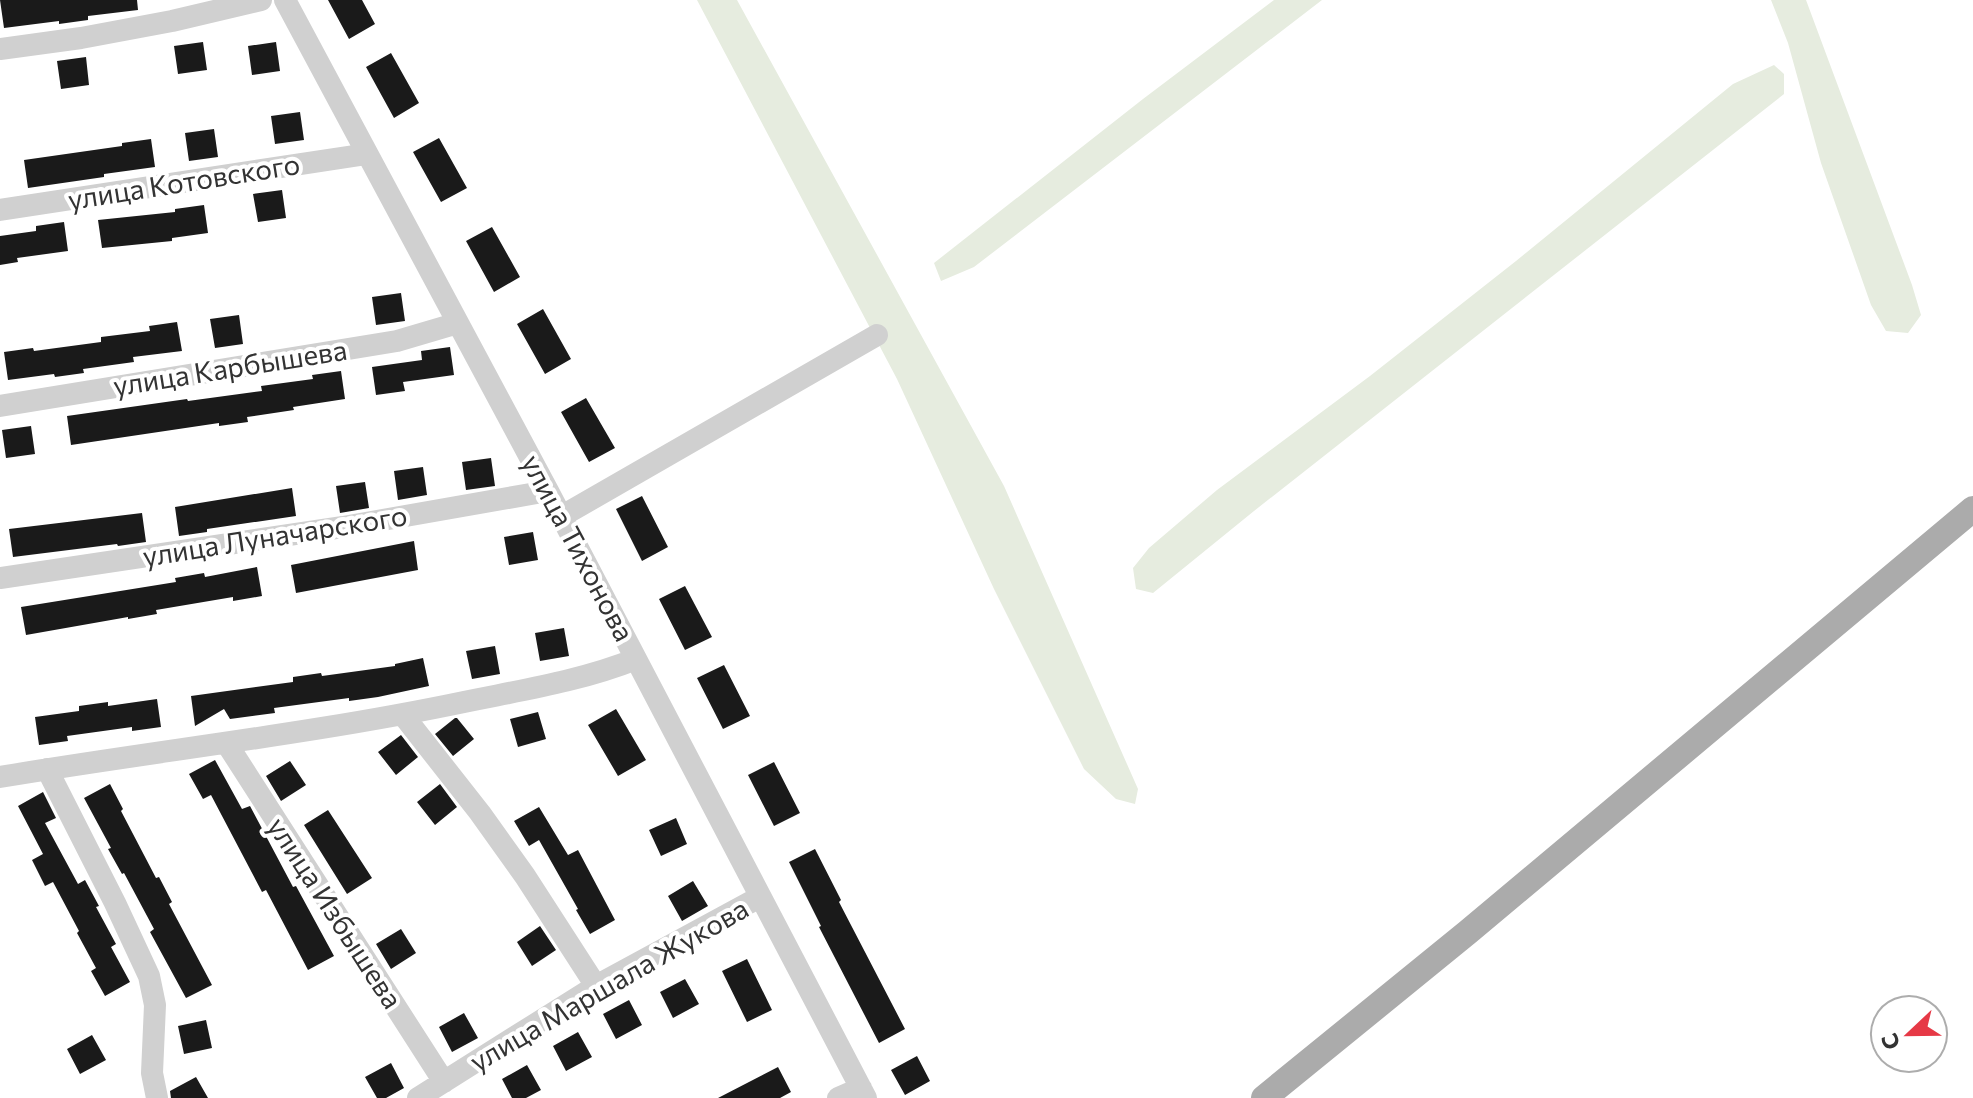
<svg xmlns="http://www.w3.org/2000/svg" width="1973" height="1098" font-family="Commissioner,sans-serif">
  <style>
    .green { fill: #e6ecdf }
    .building { fill: #1a1a1a }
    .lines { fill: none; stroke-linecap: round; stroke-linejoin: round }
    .minor { stroke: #d0d0d0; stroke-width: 22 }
    .major { stroke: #ababab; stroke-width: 26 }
    .labels { text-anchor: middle; stroke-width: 8; stroke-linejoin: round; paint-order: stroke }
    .street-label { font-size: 28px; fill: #333; stroke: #fff }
  </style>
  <rect width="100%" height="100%" fill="#fff"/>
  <path class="green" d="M 697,0 L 737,0 L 1004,486 L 1138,789 L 1135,804 L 1116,799 L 1084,769 L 994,589 L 897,379 Z
    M 1274,0 L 1322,0 L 974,267 L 941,281 L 934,263 L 1143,99 Z
    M 1771,0 L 1806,0 L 1912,285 L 1921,315 L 1908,333 L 1886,331 L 1871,305 L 1821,163 L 1788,43 Z
    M 1774,65 L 1784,74 L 1784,94 L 1254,511 L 1153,593 L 1136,589 L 1133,568 L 1149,548 L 1217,490 L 1370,376 L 1516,261 L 1733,84 Z"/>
  <path class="building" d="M 0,0 L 137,0 L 138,10 L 88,16 L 88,20 L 59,24 L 59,21 L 4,28 Z
    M 328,0 L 362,0 L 375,24 L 349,39 Z
    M 203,42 L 207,70 L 178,74 L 174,46 Z
    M 276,42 L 280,71 L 252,75 L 248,46 Z
    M 391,53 L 419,103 L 394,118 L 366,67 Z
    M 86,57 L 89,85 L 61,89 L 57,61 Z
    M 300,112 L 304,140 L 275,144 L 271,116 Z
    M 214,129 L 218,157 L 189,161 L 185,133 Z
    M 439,138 L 467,188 L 441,202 L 413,152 Z
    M 151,139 L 155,167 L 104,174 L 104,177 L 28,188 L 24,160 L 122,146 L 122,143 Z
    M 282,190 L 286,218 L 258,222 L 253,194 Z
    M 204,205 L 208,233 L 172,238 L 172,241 L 102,248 L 98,220 L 175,212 L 175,209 Z
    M 64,222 L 68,251 L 17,258 L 18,262 L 0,265 L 0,236 L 36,231 L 36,226 Z
    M 492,227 L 520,277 L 494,292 L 466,241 Z
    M 401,293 L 405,321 L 376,325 L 372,297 Z
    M 543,309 L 571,359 L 545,374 L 517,324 Z
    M 239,315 L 243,344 L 215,348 L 210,319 Z
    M 177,322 L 182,351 L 133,357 L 134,362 L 83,369 L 84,373 L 55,377 L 54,374 L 8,380 L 4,352 L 33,348 L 34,351 L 101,342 L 101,337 L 150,331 L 149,326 Z
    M 450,347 L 454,375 L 403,382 L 405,391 L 376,395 L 372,367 L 422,360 L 421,351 Z
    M 341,371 L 345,399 L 293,407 L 294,410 L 247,417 L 248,422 L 219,426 L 219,423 L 71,445 L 67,416 L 187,399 L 188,401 L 262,391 L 261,386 L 313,379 L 312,375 Z
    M 586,398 L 615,448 L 589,462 L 561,412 Z
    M 31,426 L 35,454 L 6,458 L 2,430 Z
    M 491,458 L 495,486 L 466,490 L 462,462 Z
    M 423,467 L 427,495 L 398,500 L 394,471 Z
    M 365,482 L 369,508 L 340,513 L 336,486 Z
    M 292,488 L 296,516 L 207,529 L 207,532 L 179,536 L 175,507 Z
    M 642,496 L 668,547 L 642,561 L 616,509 Z
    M 142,513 L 146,542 L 118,546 L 117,544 L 13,557 L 9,529 Z
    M 533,532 L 538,560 L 509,565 L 504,537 Z
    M 414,541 L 418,570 L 296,593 L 291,565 Z
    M 257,567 L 262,596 L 233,601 L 233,597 L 156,610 L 157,614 L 128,619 L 128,617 L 26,635 L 21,607 L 176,582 L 175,578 L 204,573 L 205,577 Z
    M 685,586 L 712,637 L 685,650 L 659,599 Z
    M 564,628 L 569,656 L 540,661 L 535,633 Z
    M 495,646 L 500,674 L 472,679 L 466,651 Z
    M 423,658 L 429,686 L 378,697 L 349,701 L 349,698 L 274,708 L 275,713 L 230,719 L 224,709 L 195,726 L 191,696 L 293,682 L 293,677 L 321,673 L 322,676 L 395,666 L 395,664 Z
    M 724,665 L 750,716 L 723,729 L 697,678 Z
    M 157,699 L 161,727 L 132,731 L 132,727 L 67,736 L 68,741 L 39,745 L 35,717 L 79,711 L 79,706 L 108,702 L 108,706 Z
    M 616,709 L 646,760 L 618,776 L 588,725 Z
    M 538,712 L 546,739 L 518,747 L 510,719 Z
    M 455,718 L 457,718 L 474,739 L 453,756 L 435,734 Z
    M 401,735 L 418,757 L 396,775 L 378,752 Z
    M 215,760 L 242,809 L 250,806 L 293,887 L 296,886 L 334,956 L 308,970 L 266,890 L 262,892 L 211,795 L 203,799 L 189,774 Z
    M 290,761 L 306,785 L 281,801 L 266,776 Z
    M 774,762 L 800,813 L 774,826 L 748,775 Z
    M 110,784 L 123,809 L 121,811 L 156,878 L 159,877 L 172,902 L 169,904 L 212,985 L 186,998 L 150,932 L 154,929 L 124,873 L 122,874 L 108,849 L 111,848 L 84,798 Z
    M 440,784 L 457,807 L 435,825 L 417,802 Z
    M 43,792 L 56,818 L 45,823 L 78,884 L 85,880 L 99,906 L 96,907 L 116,944 L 111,947 L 130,982 L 105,996 L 91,971 L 96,968 L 77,933 L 79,931 L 53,882 L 45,886 L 32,860 L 43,854 L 18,806 Z
    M 539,807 L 568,855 L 578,850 L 615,920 L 590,934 L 576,910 L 578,909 L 539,840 L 529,846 L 514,821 Z
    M 328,810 L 372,878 L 347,894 L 304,825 Z
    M 676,818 L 687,844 L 661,856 L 649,830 Z
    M 815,849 L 841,900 L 839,902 L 905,1029 L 879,1043 L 819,927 L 821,926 L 789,862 Z
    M 693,881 L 708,906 L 682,921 L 668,896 Z
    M 540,926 L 556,950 L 532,966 L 517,942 Z
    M 401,929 L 416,953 L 391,969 L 376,944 Z
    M 747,959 L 772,1010 L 747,1022 L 722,971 Z
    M 685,979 L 699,1004 L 673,1018 L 660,992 Z
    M 629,1000 L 642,1025 L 616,1039 L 603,1014 Z
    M 464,1013 L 478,1038 L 452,1052 L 439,1027 Z
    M 206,1020 L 212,1048 L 184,1054 L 178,1026 Z
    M 578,1032 L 592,1057 L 566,1071 L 553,1046 Z
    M 92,1035 L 106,1060 L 80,1074 L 67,1049 Z
    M 917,1056 L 930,1081 L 905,1095 L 891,1070 Z
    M 391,1063 L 404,1088 L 386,1098 L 377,1098 L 365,1077 Z
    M 527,1065 L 541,1090 L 526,1098 L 512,1098 L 502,1079 Z
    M 778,1067 L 791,1092 L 780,1098 L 718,1098 Z
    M 196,1077 L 208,1098 L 171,1098 L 170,1091 Z"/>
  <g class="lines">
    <path class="minor" d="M 285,0 L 548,491 L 866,1098
      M 0,49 L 81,38 L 172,21 L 261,0
      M 0,210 L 367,154
      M 0,406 L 397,341 L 458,323
      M 562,516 L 877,335
      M 0,578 L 343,527 L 548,491
      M 403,715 L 480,813 L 525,876 L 596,986
      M 227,744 L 444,1082
      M 47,769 L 115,903 L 149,976 L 155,1005 L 152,1073 L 157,1098
      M 0,777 C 155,751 311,734 464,702 C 522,690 581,681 636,659
      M 418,1098 L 596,986 L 760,897
      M 838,1098 L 861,1088"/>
    <path class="major" d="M 1264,1098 L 1468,932 L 1973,509"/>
  </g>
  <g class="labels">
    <g class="street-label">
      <text transform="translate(184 182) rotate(-9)" y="10">улица Котовского</text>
      <text transform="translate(230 368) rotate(-9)" y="10">улица Карбышева</text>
      <text transform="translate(275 536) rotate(-9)" y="10">улица Луначарского</text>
      <text transform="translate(578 548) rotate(62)" y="10">улица Тихонова</text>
      <text transform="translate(335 913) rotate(57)" y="10">улица Избышева</text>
      <text transform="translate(609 985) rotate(-30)" y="10">улица Маршала Жукова</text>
    </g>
  </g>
  <g transform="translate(1909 1034) rotate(248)"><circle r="38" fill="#ffffff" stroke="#adadad" stroke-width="2"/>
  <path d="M0-6L14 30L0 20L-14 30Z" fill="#e63946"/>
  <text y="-12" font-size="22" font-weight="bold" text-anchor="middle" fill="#333333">С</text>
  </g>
</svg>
